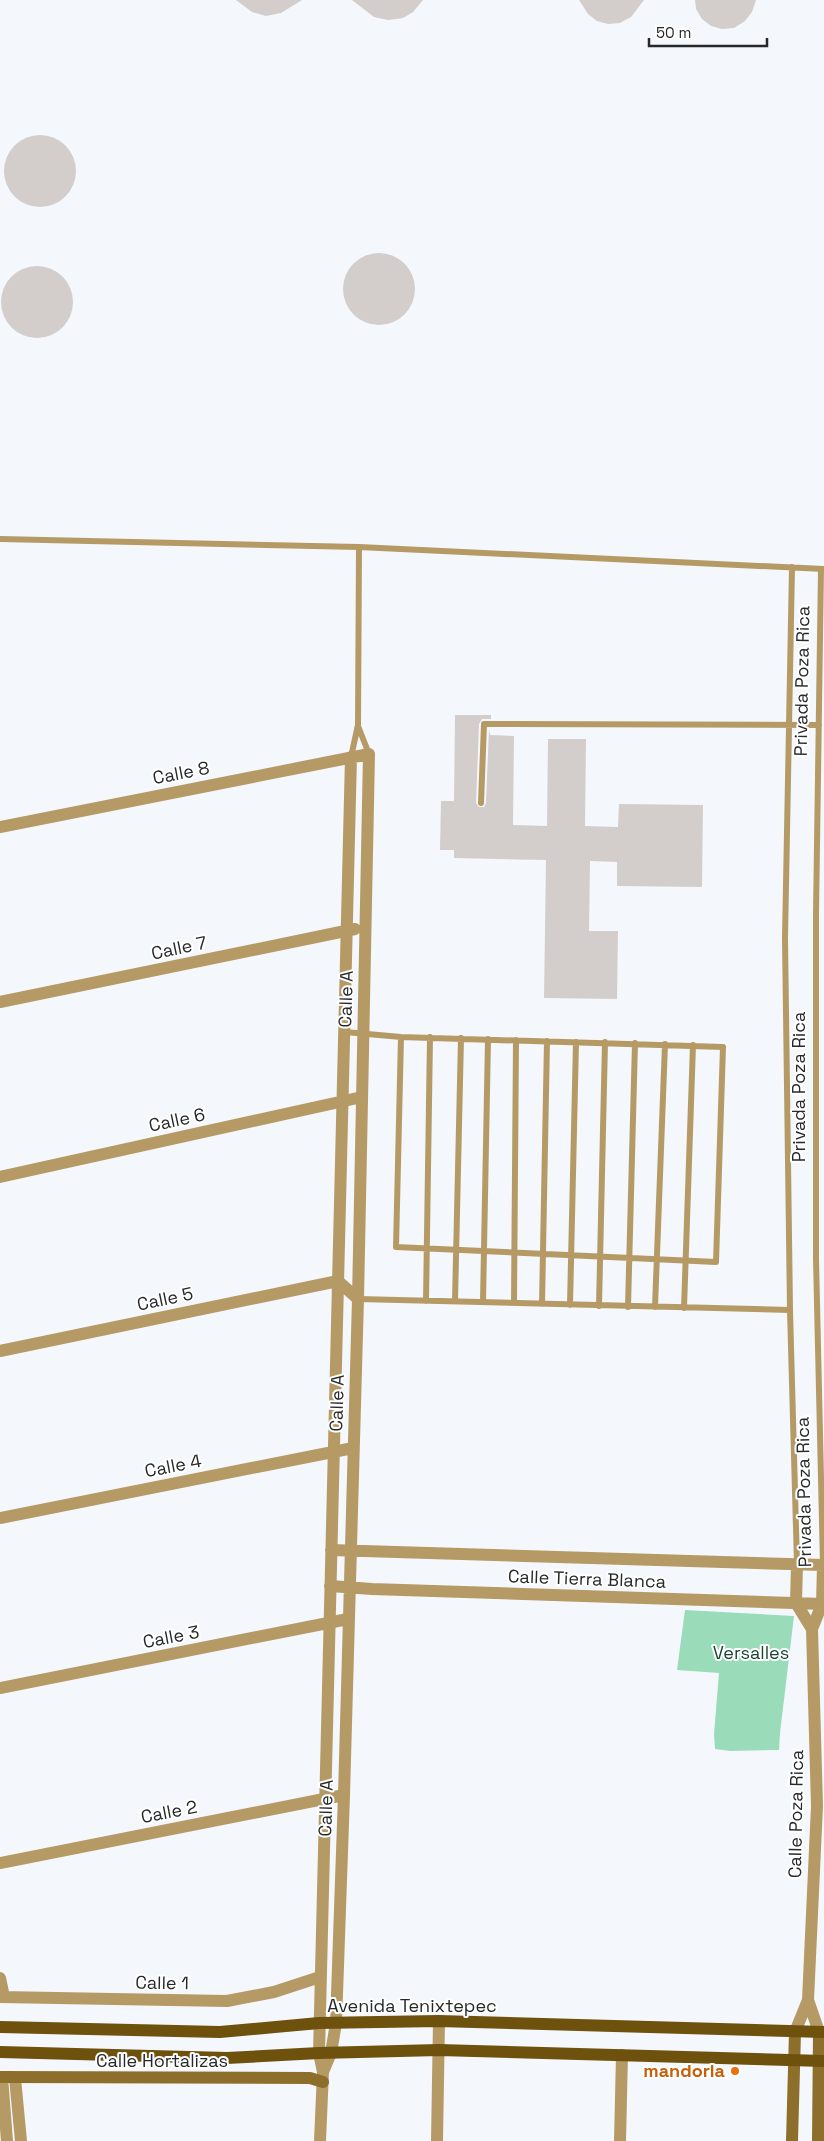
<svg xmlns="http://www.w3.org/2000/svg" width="824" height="2141" font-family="'Space Grotesk',sans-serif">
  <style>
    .green { fill: #9adbba }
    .building { fill: #d3cdcb }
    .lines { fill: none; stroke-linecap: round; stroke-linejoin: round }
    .lane { stroke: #b69a65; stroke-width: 6 }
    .street { stroke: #b69a65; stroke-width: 12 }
    .secondary { stroke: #8e6e2b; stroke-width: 12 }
    .primary { stroke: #6d510c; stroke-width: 12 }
    .food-dot { fill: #e8710a; stroke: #fff; stroke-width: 2 }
    .labels { text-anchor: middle; stroke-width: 4; stroke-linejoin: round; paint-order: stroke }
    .street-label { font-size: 18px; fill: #262829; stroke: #fff }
    .park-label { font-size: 18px; fill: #1b4431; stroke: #fff }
    .food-label { font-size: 18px; font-weight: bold; fill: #c56008; stroke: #fff; text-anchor: end }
  </style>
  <rect width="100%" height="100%" fill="#f4f8fc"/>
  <path class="green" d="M 685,1610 L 794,1616 L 780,1733 L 779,1750 L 730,1751 L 715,1749 L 714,1734 L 719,1673 L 677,1670 Z"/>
  <path class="building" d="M 236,0 L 302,0 L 281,13 L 266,16 L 252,12 Z
    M 352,0 L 423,0 L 413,12 L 403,18 L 388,20 L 374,17 Z
    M 579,0 L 644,0 L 631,17 L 620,23 L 608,24 L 597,21 L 588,14 Z
    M 695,0 L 756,0 L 752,12 L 745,21 L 734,28 L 722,29 L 711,26 L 702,19 L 696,9 Z
    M4 171a36 36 0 1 1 72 0a36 36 0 1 1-72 0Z
    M343 289a36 36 0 1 1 72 0a36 36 0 1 1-72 0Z
    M1 302a36 36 0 1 1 72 0a36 36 0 1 1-72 0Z
    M 455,715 L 491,715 L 491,719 L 482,719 L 479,724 L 476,803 L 479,807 L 484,807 L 486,803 L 489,729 L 490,735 L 514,736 L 513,825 L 547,826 L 548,739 L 586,739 L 585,826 L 618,827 L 619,804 L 703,805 L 702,887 L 617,886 L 617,862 L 590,861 L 589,931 L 618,931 L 617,999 L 544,998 L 546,860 L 454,858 L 454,850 L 440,850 L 441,801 L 454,801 Z"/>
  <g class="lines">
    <path class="lane" d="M 0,539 L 359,547 L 824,569
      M 792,567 L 785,938 L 790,1310 L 797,1564
      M 821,569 L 816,914 L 816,1259 L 823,1565
      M 358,726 L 369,754
      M 351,757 L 358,725 L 359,547
      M 481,803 L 484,724 L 819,725
      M 345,1032 L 401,1037 L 723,1047 L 716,1262 L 396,1247 L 401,1037
      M 358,1299 L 790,1310
      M 426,1301 L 430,1037
      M 455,1301 L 461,1038
      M 483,1302 L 488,1039
      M 514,1303 L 516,1040
      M 542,1304 L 547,1041
      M 570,1305 L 576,1042
      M 599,1306 L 605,1042
      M 628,1307 L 635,1043
      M 655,1307 L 665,1044
      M 684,1308 L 693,1045"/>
    <path class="street" d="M 0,827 L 369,754 L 358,1299 L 344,1795 L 336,2023 L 331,2053 L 323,2072
      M 0,1002 L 355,929
      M 0,1177 L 362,1097
      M 0,1351 L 338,1281 L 358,1299
      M 0,1518 L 353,1448
      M 331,1550 L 823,1565 L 822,1604 L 812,1629 L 817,1806 L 808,2000 L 795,2032
      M 797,1564 L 796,1603 L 812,1629
      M 330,1586 L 372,1589 L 824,1604
      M 0,1688 L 348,1619
      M 0,1863 L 344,1795
      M 0,1978 L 4,1997
      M 0,1997 L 227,2001 L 274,1992 L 320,1977
      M 808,2000 L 819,2032
      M 2,2077 L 7,2141
      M 15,2078 L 21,2141
      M 320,2141 L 323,2072 L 319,2053 L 351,757
      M 437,2141 L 439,2021
      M 620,2141 L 622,2055"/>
    <path class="secondary" d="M 0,2077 L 310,2078 L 323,2082
      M 792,2141 L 795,2032
      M 818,2141 L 819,2032"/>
    <path class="primary" d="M 0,2027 L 220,2032 L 319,2023 L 439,2021 L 824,2032
      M 0,2052 L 227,2058 L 319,2053 L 439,2050 L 824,2061"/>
  </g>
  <circle class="food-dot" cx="735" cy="2071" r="5"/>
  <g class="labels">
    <g class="street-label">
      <text transform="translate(802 681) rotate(-89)" y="6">Privada Poza Rica</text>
      <text transform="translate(181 773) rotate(-11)" y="6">Calle 8</text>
      <text transform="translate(179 948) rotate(-12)" y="6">Calle 7</text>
      <text transform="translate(346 999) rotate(-88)" y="6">Calle A</text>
      <text transform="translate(799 1087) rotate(-90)" y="6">Privada Poza Rica</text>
      <text transform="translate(177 1120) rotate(-12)" y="6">Calle 6</text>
      <text transform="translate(165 1299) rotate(-12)" y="6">Calle 5</text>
      <text transform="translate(337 1403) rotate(-88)" y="6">Calle A</text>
      <text transform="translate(173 1466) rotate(-11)" y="6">Calle 4</text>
      <text transform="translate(804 1492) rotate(-91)" y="6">Privada Poza Rica</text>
      <text transform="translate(587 1579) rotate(2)" y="6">Calle Tierra Blanca</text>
      <text transform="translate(171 1637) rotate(-11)" y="6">Calle 3</text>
      <text transform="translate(326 1808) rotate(-88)" y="6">Calle A</text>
      <text transform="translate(169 1812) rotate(-11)" y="6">Calle 2</text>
      <text transform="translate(796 1814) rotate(-89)" y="6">Calle Poza Rica</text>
      <text transform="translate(162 1983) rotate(1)" y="6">Calle 1</text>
      <text x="412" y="2012">Avenida Tenixtepec</text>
      <text x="162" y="2067">Calle Hortalizas</text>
    </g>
    <g class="park-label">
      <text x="751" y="1659">Versalles</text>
    </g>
    <g class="food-label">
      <text x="725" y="2077">mandorla</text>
    </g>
  </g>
  <path d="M649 38v8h118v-8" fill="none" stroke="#262829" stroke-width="2.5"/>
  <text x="656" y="38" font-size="15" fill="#262829" stroke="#ffffff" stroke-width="4" paint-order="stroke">50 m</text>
</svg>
